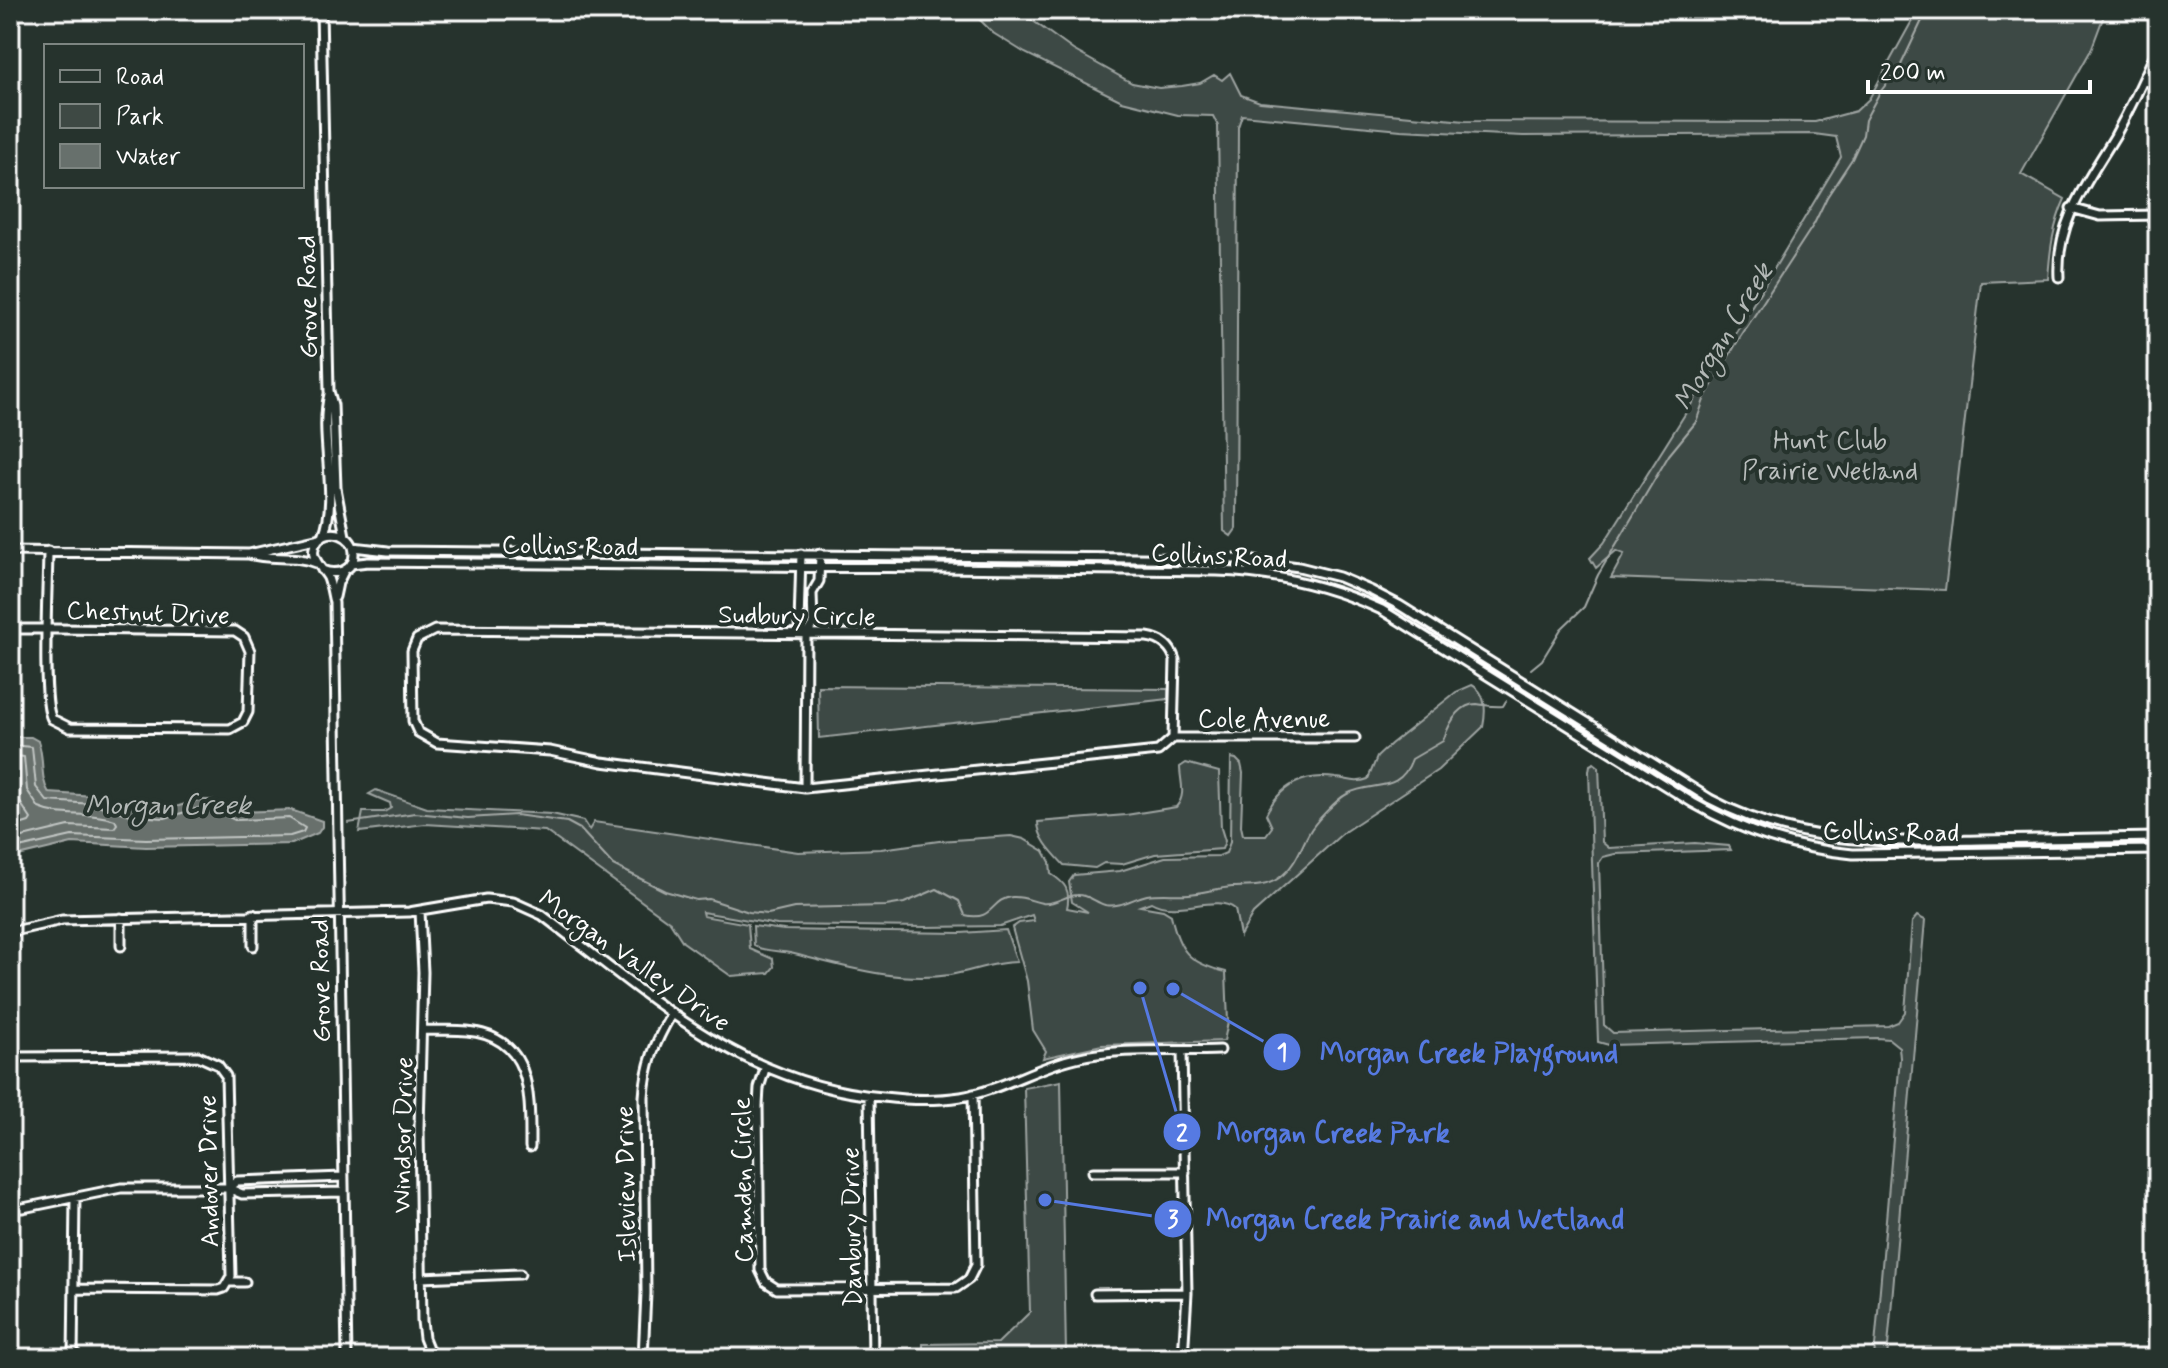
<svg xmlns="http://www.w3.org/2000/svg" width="2168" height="1368" font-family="Mynerve,sans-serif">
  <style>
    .green { fill: #3e4944; stroke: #9ea4a2; stroke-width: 2 }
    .water { fill: #67706c; stroke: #a4a9a7; stroke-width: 2 }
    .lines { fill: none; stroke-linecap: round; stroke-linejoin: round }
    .shore { stroke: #c2c6c4; stroke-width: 2 }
    .stream { stroke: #a4a9a7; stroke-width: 2 }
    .minor-casing { stroke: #fff; stroke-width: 13 }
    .minor { stroke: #26332d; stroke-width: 7 }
    .labels { text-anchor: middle; stroke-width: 8; stroke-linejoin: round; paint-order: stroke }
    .street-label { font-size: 26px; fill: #fff; stroke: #26332d }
    .park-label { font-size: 26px; fill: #bbbfbe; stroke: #26332d }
    .water-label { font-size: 28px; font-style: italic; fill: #b3b8b6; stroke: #26332d }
    .leader { fill: none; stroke: #567ae2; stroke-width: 3 }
    .callout-dot { fill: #567ae2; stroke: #26332d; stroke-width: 3 }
    .mark-label { font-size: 24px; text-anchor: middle; font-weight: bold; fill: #fff }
    .callout-label { font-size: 28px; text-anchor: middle; font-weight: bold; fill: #567ae2; stroke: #26332d; stroke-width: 8; stroke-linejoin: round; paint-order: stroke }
  </style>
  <rect width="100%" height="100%" fill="#26332d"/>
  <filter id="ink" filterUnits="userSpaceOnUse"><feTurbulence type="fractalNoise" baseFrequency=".0125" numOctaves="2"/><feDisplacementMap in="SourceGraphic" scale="16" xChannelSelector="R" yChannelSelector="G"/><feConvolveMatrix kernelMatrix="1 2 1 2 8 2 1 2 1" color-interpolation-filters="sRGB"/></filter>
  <g filter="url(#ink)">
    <path class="green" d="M 970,10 L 1018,10 L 1073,50 L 1132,83 L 1159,88 L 1182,86 L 1200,83 L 1214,75 L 1222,80 L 1230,73 L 1241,95 L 1260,102 L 1465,121 L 1815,122 L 1856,111 L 1869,99 L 1918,10 L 2106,10 L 2091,50 L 2021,174 L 2065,199 C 2053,225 2050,250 2048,279 L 1981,282 L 1945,590 L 1611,578 L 1624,554 L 1616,551 L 1596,568 L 1590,558 L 1604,543 L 1726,349 L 1841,157 L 1836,137 L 1814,134 L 1523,136 L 1401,130 L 1242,115 L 1238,127 L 1236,529 L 1231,536 L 1224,531 L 1218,126 L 1213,116 L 1178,115 L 1122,101 L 1025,53 L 993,33 Z
      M 1472,685 C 1487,693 1486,712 1483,727 L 1438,770 L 1344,832 L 1253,914 L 1240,936 L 1235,909 C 1216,893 1176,917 1151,902 L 1140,906 L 1163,910 L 1171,915 C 1179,951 1188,963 1226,972 L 1228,1022 L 1224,1041 L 1102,1045 L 1043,1058 L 1046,1051 L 1033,1030 L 1027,981 L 1012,928 L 1019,923 L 1034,921 L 1032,915 L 1000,926 L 926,927 L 777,925 L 702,912 L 703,916 L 748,924 L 750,949 L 773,959 L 774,967 L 769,973 L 731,976 L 683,942 L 670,922 L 545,831 L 425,824 L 359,832 L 363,812 L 384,812 L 391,808 L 390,803 L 369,794 L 376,790 L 427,808 L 552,814 L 583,821 L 589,830 L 594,822 L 798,852 L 881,849 L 939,841 L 1011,836 L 1024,839 L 1044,851 L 1050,862 L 1051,874 C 1065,883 1071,890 1067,908 L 1088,912 L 1072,902 L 1069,882 L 1074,875 L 1120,871 L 1165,857 L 1219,856 L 1226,853 L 1230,842 L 1231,758 L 1236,759 L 1241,764 L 1243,773 L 1241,826 L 1243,835 L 1266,835 L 1272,827 L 1266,814 C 1280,785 1305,773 1336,778 C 1349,779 1355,784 1368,779 L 1377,757 L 1391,744 L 1456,692 Z
      M 818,686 L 1168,689 L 1168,699 L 819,738 Z
      M 1186,763 L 1219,772 L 1221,828 L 1225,841 L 1222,849 L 1155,854 L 1122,864 L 1104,863 L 1095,868 L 1064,865 C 1053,853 1038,839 1038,822 L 1126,815 L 1176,807 C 1187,795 1180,781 1180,767 Z
      M 1594,763 L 1599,767 L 1602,842 L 1609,848 L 1695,843 L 1729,846 L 1731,850 L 1615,854 L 1603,857 L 1599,863 L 1604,1025 L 1613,1033 L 1888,1026 L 1898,1022 L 1905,1012 L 1912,922 L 1917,916 L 1925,920 L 1887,1358 L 1874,1358 L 1900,1058 L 1899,1047 L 1889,1039 L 1877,1038 L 1609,1045 L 1598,1042 L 1589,771 L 1590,765 Z
      M 753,926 L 784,930 L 888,932 L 961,933 L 1006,930 L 1017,962 C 994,962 973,971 950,975 C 895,983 843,966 790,953 C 779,951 763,951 754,946 Z
      M 1061,1081 L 1066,1354 L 1057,1353 L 1054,1358 L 923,1358 L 923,1344 L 998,1343 L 1030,1312 L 1024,1088 Z"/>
    <path class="water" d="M 10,737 L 31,737 L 38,741 C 45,758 39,777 49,793 L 95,796 L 136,808 L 166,810 L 198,800 L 212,800 L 236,812 L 291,810 L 322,821 L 322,827 L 318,833 L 292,844 L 146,847 L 72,843 L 10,858 Z"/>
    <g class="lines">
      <path class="shore" d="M 10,745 L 32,747 L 36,787 L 47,801 L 94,804 L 134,816 L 165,818 L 199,808 L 210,808 L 235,820 L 289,818 L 305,828 L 303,832 L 290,836 L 146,839 L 72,836 L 10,850
        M 10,755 L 24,757 L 27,790 L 39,808 C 62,818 90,811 115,820 L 117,824 L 114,828 L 69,826 L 10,840
        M 10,767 L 13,770 L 16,796 L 31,819 L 29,822 L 10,828"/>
      <path class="stream" d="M 1531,669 L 1542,660 L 1561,629 L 1584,607 L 1598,575 L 1669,455 L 1696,422 L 1705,397 L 1739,339 L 1814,224 L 1827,197 L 1852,159 L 1863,135 L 1865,120 L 1880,92 L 1900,67 L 1927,10
        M 348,823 L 415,813 L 468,818 L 516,815 L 567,822 L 580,829 L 613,865 L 665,891 L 696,900 L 709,899 L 749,912 L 768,914 L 794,908 L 886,906 L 904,903 L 937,889 L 959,901 L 965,915 C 994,922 990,899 1012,897 C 1024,896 1031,901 1042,903 C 1055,905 1065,895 1077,895 C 1088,894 1095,902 1105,905 C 1120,908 1133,898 1147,895 C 1161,893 1175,895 1189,894 C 1204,893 1217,888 1232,887 C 1248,886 1265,888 1279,878 C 1295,867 1300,849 1309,833 C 1314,823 1337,799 1347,794 C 1373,780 1399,795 1412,759 L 1443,741 C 1448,726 1458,704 1477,704 C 1486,705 1493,707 1503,706 L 1506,701"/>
      <g class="minor-casing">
        <path id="minor" d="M 321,10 L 329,391 L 333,405 L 336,488 L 345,536
          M 2144,80 L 2158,86
          M 2071,208 L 2100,216 L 2158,215
          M 2059,277 C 2056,221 2088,181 2115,136 C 2131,107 2145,77 2158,47
          M 323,536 C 340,496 318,438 329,394
          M 353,547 L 388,551 L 1239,559 L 1299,567 L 1339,577 L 1372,591 L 1399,605 L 1710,799 C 1799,846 1882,842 1980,840 C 2039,839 2099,838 2158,837
          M 10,551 L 249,554 C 271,561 294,554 316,563
          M 249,554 L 320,538
          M 801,554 L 799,625 L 806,635
          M 351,564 L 368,562 L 1217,571 C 1276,573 1328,585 1382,610 L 1693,803 C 1746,833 1792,848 1853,854 L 2158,850
          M 322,570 C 336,576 354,571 354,554 C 355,535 330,526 318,540 C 306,555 321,566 328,578 C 331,586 332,594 334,603 L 347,1358
          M 335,597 L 338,583 L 344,571
          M 10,629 C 26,629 42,629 57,629 L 235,631 L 244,637 L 250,651 L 248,712 L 243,722 L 230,729 L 70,728 L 52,719 C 41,701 48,580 48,551
          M 435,630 L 1147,637 C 1161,639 1171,646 1175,660 L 1173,738 L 1158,751 L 805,788 L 602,762 L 550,751 L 437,743 L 418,732 L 413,721 L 412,651 L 417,639 Z
          M 1173,738 L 1355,738
          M 805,788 L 806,635 L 813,624 L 812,593 L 819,581 L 820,554
          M 420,911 L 423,972 L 419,1128 L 422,1321 L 424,1338 L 432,1358
          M 253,914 L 253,946
          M 10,932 L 62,920 L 409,912 L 486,899 L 513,902 L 542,915 C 649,996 742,1085 883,1097 C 909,1100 935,1101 961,1097 C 1001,1090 1036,1067 1076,1058 C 1122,1047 1173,1052 1220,1050
          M 121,946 L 121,918
          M 423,1030 C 438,1030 452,1030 467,1031 C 533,1037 530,1096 530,1147
          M 1182,1052 L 1187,1293 L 1183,1358
          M 10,1057 L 198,1056 L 218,1065 L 226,1076 L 231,1276 L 224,1288 L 218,1290 L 74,1289
          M 765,1069 L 759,1088 L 758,1106 L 760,1270 L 766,1282 L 777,1289 L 956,1288 L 969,1279 L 976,1265 L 973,1094
          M 869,1096 L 873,1358
          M 1093,1172 L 1185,1172
          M 228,1188 L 237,1181 L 343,1177
          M 10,1208 L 23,1208 L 121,1188 L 228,1188 L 242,1194 L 344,1192
          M 421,1278 L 520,1274
          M 228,1282 L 245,1282
          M 1095,1294 L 1187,1293
          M 73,1358 L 75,1198
          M 643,1358 L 646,1293 L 644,1097 C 646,1065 655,1042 671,1015"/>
      </g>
      <use href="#minor" class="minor"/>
    </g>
  </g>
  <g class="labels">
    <g class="street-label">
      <text transform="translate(307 297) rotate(-91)" y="9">Grove Road</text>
      <text transform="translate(570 545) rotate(1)" y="9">Collins Road</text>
      <text transform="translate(1219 555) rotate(3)" y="9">Collins Road</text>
      <text transform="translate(148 612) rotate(2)" y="9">Chestnut Drive</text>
      <text transform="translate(797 615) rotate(1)" y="9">Sudbury Circle</text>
      <text x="1264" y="727">Cole Avenue</text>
      <text transform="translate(1891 831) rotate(1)" y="9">Collins Road</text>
      <text transform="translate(635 960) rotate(35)" y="9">Morgan Valley Drive</text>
      <text transform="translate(320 981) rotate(-91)" y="9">Grove Road</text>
      <text transform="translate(402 1135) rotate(-89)" y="9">Windsor Drive</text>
      <text transform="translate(208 1171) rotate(-91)" y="9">Andover Drive</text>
      <text transform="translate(742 1180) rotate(-91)" y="9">Camden Circle</text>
      <text transform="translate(625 1184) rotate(-91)" y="9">Isleview Drive</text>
      <text transform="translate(851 1227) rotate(-91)" y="9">Danbury Drive</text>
    </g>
    <g class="park-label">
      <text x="1830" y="449">Hunt Club<tspan x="1830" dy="30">Prairie Wetland</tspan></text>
    </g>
    <g class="water-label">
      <text transform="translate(1722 336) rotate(-59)" y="10">Morgan Creek</text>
      <text x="168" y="814">Morgan Creek</text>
    </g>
  </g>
  <path class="leader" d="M1173 989L1282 1052M1140 988L1182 1132M1045 1200L1173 1219"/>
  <g class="callout-dot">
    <circle cx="1173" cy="989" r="8"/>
    <circle cx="1140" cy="988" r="8"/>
    <circle cx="1045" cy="1200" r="8"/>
    <circle cx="1282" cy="1052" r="20"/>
    <circle cx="1182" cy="1132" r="20"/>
    <circle cx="1173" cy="1219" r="20"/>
  </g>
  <g class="mark-label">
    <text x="1282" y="1060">1</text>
    <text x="1182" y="1141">2</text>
    <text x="1173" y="1227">3</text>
  </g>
  <g class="callout-label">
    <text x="1469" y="1062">Morgan Creek Playground</text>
    <text x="1333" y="1142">Morgan Creek Park</text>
    <text x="1415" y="1228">Morgan Creek Prairie and Wetland</text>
  </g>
  <rect width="2168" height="1368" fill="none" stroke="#26332d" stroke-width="40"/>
  <rect x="20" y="20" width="2128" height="1328" fill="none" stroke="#fff" stroke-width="3" filter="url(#ink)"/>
  <rect x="44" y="44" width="260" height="144" fill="#26332d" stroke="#7d8581" stroke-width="2"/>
  <rect x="60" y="70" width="40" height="12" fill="#26332d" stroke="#7d8581" stroke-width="2"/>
  <text x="116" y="84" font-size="24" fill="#ffffff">Road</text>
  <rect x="60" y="104" width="40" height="24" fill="#3e4944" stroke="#7d8581" stroke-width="2"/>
  <text x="116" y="124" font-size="24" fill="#ffffff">Park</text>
  <rect x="60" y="144" width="40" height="24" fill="#67706c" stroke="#7d8581" stroke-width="2"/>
  <text x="116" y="164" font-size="24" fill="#ffffff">Water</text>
  <path d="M1868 80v12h222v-12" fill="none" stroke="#ffffff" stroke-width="4"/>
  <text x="1880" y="80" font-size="24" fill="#ffffff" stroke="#26332d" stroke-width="6" paint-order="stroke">200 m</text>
</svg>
